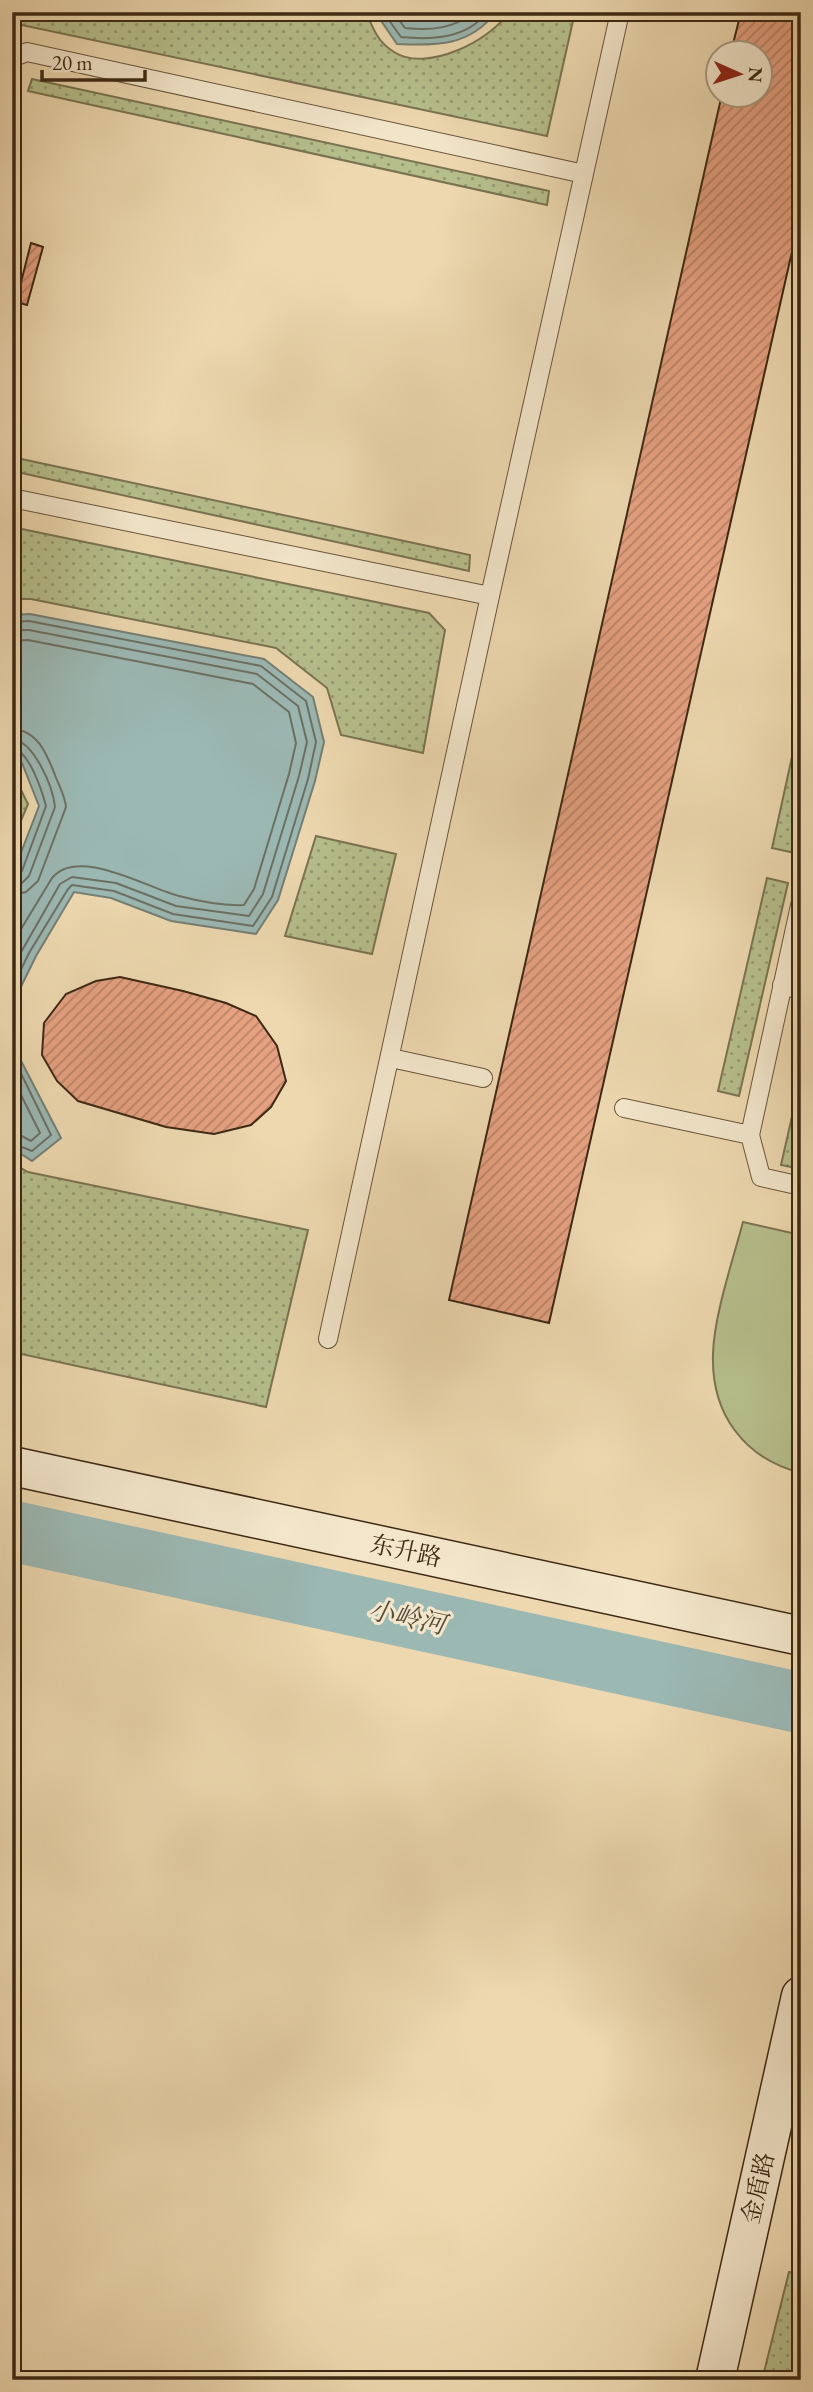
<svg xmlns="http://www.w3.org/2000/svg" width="813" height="2392" font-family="'EB Garamond','Noto Serif SC',serif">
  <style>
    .grass { fill: url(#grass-dots); stroke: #7a7450; stroke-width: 2 }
    .pitch { fill: #b6bf8c; stroke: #7a7450; stroke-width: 2 }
    .water { fill: #9bb8b3; stroke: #757f73; stroke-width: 2 }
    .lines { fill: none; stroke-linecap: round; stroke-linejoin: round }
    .shore { stroke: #6c7064; stroke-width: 2 }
    .river { stroke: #9bb8b3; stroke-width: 61 }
    .building { fill: url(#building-hatch); stroke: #3d2914; stroke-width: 2 }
    .lane-casing { stroke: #69553b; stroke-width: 20 }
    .secondary-casing { stroke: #3d2914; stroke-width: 41 }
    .lane { stroke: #f3e6cb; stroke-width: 18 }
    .secondary { stroke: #f3e6cb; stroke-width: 38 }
    .labels { text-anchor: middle; stroke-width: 6; stroke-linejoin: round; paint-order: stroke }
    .street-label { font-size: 24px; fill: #3d2914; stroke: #f3e6cb }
    .water-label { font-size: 26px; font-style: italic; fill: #544d3c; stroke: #f3e6cb }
  </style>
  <defs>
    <pattern id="grass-dots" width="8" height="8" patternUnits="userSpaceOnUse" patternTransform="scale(1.75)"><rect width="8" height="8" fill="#b6bf8c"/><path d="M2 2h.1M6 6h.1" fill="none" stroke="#959b71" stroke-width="1.8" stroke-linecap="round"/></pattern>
    <pattern id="building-hatch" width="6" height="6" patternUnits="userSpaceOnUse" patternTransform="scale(1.75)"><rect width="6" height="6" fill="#e5a180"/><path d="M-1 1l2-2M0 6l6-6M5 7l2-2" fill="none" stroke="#bb8368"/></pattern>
  </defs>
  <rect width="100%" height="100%" fill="#edd8af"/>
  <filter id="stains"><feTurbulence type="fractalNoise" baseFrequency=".00286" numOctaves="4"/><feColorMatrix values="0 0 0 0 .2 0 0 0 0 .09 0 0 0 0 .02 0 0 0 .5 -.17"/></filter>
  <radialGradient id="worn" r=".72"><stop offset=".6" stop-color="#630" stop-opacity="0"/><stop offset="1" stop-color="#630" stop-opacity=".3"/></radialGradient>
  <path class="grass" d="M 12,12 L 366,12 C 373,29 378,42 394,52 C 426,73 490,41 509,12 L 575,12 L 547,136 L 12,23 Z
    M 32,79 L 549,191 L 547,205 L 28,91 Z
    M 12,457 L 470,555 L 469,571 L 12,471 Z
    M 12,527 L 429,613 L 445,630 L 423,753 L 341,735 L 327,688 L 276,648 L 31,599 L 12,599 Z
    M 801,716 L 801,829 L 795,853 L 772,848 Z
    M 12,772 L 28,804 L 12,842 Z
    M 316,836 L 396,854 L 372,954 L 285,936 Z
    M 767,878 L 788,883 L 739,1096 L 718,1091 Z
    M 801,1077 L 801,1169 L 781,1165 Z
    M 12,1163 L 28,1172 L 308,1230 L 266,1407 L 12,1352 Z
    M 789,2272 L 801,2275 L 801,2380 L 762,2380 Z"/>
  <path class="pitch" d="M 743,1222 L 801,1235 L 801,1473 C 743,1458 711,1413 713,1354 C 714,1315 733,1260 743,1222 Z"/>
  <path class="water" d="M 375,12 L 496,12 C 470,46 437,46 397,44 Z
    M 30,614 L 264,659 L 313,697 L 324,742 L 315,781 L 278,900 L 256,934 L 171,921 L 111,898 L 74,892 L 36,956 L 14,1001 L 19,1057 L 61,1138 L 32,1161 L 12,1148 L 12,876 L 39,806 L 22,763 L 12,752 L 12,615 Z"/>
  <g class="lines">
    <path class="shore" d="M 383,12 L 401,37 C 431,40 467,39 487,12
      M 393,12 L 405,28 C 432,31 454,28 476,12
      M 12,622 L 29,621 L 261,666 L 306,701 L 316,742 L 308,779 L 272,897 L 253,926 L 173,914 L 114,891 L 72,885 L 68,889 L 29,953 L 12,988
      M 12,630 L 29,630 L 257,674 L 298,706 L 307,742 L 299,776 L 263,894 L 249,916 L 176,906 L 116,883 L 72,877 L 60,884 L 12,968
      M 12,641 L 28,640 L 253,684 L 289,712 L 296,743 L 289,774 L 254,889 L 244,905 C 224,906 198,901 179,896 C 147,888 78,846 52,878 L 12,944
      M 12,729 C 38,730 47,755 55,775 C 59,786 65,796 66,807 L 38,881 L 26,892 L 12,895
      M 12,739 C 34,741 53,787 55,807 L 29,876 L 22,883 L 12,885
      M 12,748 C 29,750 42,791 46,806 L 22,871 L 18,875 L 12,876
      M 12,1055 L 51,1135 L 32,1151 L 12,1143
      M 12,1077 L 40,1133 L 31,1141 L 20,1135 L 12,1134"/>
    <path class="river" d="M 12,1531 L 801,1703"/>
  </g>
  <path class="building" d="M 741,12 L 801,12 L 801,212 L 549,1323 L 449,1300 L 722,94 L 760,94 L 760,52 L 731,52 Z
    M 31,243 L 43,247 L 27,305 L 16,302 Z
    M 120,977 L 183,991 L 226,1003 L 256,1016 L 277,1046 L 286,1081 L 271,1107 L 251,1125 L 214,1134 L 166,1127 L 78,1101 L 57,1081 L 42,1055 L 44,1023 L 66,994 L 96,981 Z"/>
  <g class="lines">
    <g class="lane-casing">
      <path id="lane" d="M 12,58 L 27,52 L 584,174
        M 12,498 L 490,596 L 328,1339
        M 490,596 L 620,12
        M 782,985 L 801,990
        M 391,1058 L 483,1078
        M 624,1108 L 750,1135 L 801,901
        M 750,1135 L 761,1177 L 801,1186"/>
    </g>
    <g class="secondary-casing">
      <path id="secondary" d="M 12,1466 L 801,1636
        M 715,2380 L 801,1996"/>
    </g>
    <use href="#lane" class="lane"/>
    <use href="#secondary" class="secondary"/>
  </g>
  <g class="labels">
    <g class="street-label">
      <text transform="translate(406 1551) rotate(12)" y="8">东升路</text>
      <text transform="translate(758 2188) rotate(-77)" y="8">金盾路</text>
    </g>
    <g class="water-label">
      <text transform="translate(407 1617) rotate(12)" y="9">小岭河</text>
    </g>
  </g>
  <rect width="813" height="2392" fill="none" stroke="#edd8af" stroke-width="42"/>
  <rect x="14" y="14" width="785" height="2364" fill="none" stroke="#3d2914" stroke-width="3.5"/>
  <rect x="21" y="21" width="771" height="2350" fill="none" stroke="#3d2914" stroke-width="2"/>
  <g transform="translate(739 74) rotate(93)"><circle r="33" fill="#f3e6cb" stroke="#aa9a82" stroke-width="2"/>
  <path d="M0-5L12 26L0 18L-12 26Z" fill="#8f2418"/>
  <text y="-10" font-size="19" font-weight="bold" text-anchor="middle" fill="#3d2914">N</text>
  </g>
  <path d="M42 70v10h103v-10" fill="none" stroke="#3d2914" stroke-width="3.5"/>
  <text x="52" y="70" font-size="21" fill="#3d2914" stroke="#f3e6cb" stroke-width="5" paint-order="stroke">20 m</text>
  <rect width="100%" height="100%" filter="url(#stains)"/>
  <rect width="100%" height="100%" fill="url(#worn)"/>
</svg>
